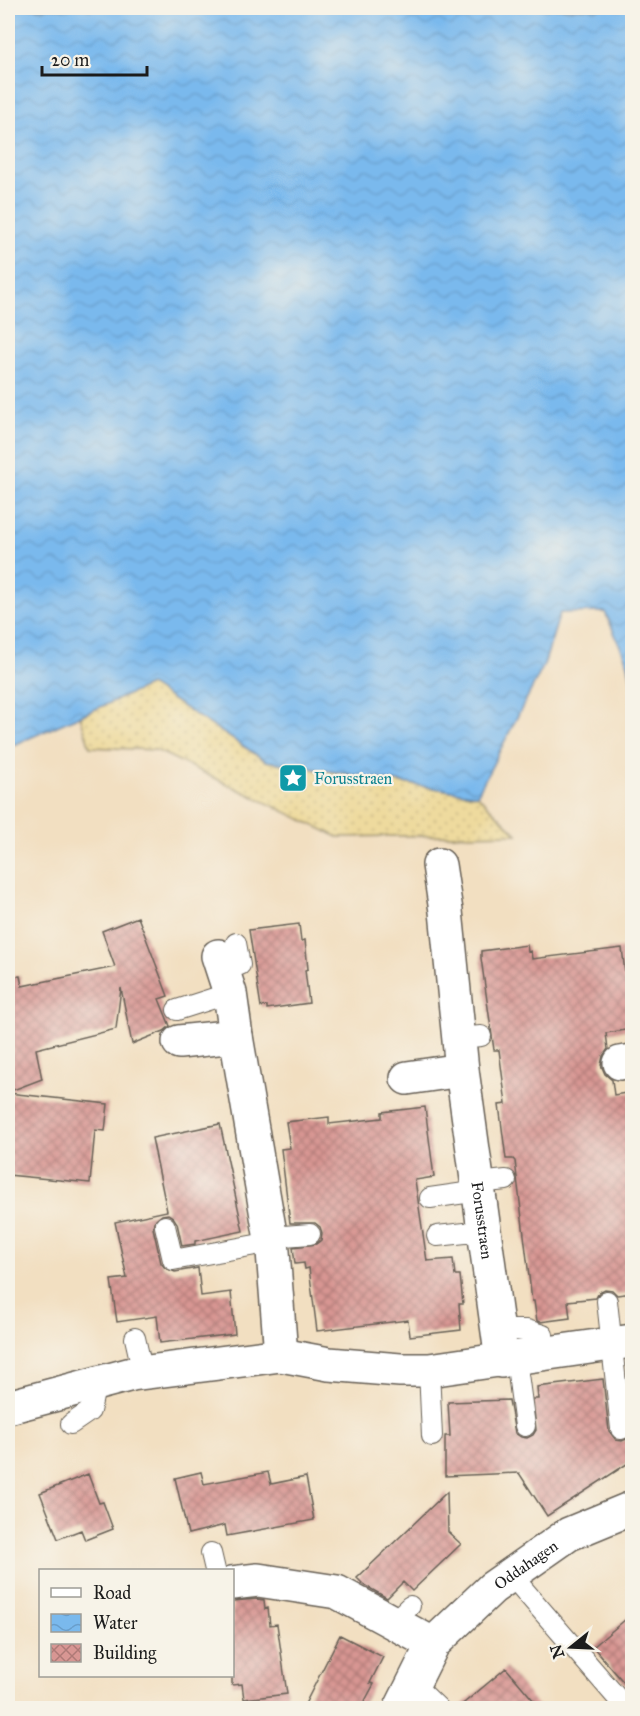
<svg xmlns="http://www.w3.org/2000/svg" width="640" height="1716" font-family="'IM FELL Great Primer',serif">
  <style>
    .sand { fill: url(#sand-dots); stroke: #857b5d; stroke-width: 1.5 }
    .water { fill: url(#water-waves); stroke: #4b6a84; stroke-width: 1.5 }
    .building { fill: url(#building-cross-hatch) }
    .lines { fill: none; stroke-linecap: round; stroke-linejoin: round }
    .lane-casing { stroke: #676056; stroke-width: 22 }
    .street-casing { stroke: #676056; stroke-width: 36 }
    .lane { stroke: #fff; stroke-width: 20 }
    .street { stroke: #fff; stroke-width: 33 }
    .labels { text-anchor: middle; stroke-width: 4.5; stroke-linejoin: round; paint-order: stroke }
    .culture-label { font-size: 16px; fill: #0d838f; stroke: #f7f3e8; text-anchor: start }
    .street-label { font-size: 16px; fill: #1c1c1c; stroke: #f7f3e8 }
  </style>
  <defs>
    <pattern id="sand-dots" width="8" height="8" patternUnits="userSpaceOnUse" patternTransform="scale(1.5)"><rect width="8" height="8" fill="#eeda9e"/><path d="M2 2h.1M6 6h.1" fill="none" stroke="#ccba88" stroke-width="1.8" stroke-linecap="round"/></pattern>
    <pattern id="water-waves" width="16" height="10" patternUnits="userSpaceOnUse" patternTransform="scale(1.5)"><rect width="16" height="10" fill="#7ab9ed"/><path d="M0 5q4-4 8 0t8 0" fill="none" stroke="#699ecb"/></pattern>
    <pattern id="building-cross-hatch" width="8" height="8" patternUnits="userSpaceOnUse" patternTransform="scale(1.5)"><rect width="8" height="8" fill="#d89693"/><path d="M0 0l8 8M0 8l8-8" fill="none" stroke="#ae7a77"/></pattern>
  </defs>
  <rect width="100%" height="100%" fill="#f7f3e8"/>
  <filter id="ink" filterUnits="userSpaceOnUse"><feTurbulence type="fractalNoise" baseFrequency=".0167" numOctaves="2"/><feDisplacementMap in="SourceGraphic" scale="12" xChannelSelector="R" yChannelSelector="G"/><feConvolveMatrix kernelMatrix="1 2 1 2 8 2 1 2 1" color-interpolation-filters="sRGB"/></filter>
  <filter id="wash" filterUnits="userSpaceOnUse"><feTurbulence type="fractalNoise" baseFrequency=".008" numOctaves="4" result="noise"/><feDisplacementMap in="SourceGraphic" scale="24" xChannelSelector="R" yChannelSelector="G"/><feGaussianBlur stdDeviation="1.35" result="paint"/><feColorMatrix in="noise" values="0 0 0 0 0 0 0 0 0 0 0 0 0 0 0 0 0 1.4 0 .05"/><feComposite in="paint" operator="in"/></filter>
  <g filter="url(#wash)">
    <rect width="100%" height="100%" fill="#f2dfc1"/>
    <path class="sand" d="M 150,685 L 266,761 L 477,795 L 517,834 L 338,837 L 156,750 L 90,747 L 80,716 Z"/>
    <path class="water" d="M 8,8 L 632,8 L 632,684 L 628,664 L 605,612 L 560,613 L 544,665 L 477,795 L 266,761 L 150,685 L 16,744 L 8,745 Z"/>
    <g id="blocks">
      <path class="building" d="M 138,917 L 168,996 L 159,999 L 170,1026 L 164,1031 L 132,1044 L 121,988 L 116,1029 L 36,1049 L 42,1079 L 8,1092 L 8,977 L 20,976 L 22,986 L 115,967 L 102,931 Z
        M 299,924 L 301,941 L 305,940 L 308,969 L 305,970 L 309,1003 L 267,1009 L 267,1006 L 261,1007 L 249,930 Z
        M 527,945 L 528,952 L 531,951 L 532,959 L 622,948 L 632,1029 L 606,1033 L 608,1049 L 603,1056 L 601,1065 L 605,1074 L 612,1080 L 614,1095 L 633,1092 L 633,1293 L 617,1295 L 612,1290 L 605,1289 L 599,1292 L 596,1298 L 568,1301 L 570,1318 L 540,1322 L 537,1321 L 534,1301 L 532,1301 L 515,1161 L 513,1159 L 506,1159 L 499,1105 L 506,1104 L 499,1050 L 494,1050 L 481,958 L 481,951 Z
        M 8,1093 L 108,1104 L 105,1131 L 95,1130 L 90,1183 L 8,1175 Z
        M 425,1107 L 434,1177 L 415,1180 L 427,1261 L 453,1259 L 455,1275 L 460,1275 L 463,1304 L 459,1304 L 461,1330 L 410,1336 L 408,1320 L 317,1331 L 309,1268 L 305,1269 L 304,1263 L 295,1264 L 293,1247 L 316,1244 L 321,1240 L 322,1233 L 320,1227 L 315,1223 L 290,1223 L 281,1149 L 290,1148 L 286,1122 L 329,1117 L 329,1124 L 382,1118 L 382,1112 Z
        M 220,1124 L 243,1231 L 195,1241 L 195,1244 L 182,1246 L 177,1223 L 173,1217 L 168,1214 L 162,1215 L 154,1222 L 153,1228 L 161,1263 L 165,1268 L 175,1272 L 198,1268 L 201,1296 L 231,1292 L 235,1334 L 160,1343 L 157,1316 L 117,1322 L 111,1280 L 127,1278 L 115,1222 L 167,1211 L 152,1138 Z
        M 633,1375 L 633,1424 L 627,1376 Z
        M 603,1379 L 609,1431 L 616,1440 L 622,1441 L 629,1438 L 633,1431 L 633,1460 L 547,1516 L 519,1473 L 445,1476 L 445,1436 L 450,1436 L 448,1402 L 509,1400 L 515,1433 L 521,1437 L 527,1438 L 533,1435 L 536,1430 L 533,1399 L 538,1399 L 537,1387 Z
        M 201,1472 L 204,1484 L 268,1472 L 271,1484 L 306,1477 L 314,1520 L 227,1536 L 225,1525 L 188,1534 L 175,1478 Z
        M 88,1474 L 99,1503 L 103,1502 L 113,1529 L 85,1540 L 81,1530 L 58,1539 L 40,1493 Z
        M 447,1492 L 448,1532 L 461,1544 L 412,1591 L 403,1582 L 387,1598 L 364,1585 L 357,1578 Z
        M 258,1599 L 264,1600 L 265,1609 L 268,1608 L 270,1625 L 277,1624 L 287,1694 L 244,1699 L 242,1684 L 232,1685 L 232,1601 Z
        M 633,1613 L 633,1693 L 593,1647 Z
        M 340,1635 L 383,1657 L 370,1683 L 374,1684 L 361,1708 L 303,1708 Z
        M 506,1668 L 540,1708 L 458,1708 Z"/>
    </g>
  </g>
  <g filter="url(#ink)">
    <use href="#blocks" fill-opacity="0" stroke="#676056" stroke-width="1.5"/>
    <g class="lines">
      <g class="lane-casing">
        <path id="lane" d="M 223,970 L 240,965 L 236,943
          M 177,1010 L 230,993
          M 459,1038 L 481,1036
          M 478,1183 L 506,1180
          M 430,1198 L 479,1191
          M 165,1226 L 173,1260 L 272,1242
          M 437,1236 L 484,1231
          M 271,1237 L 310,1234
          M 607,1301 L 621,1429
          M 498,1330 L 527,1330 L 543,1335
          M 135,1338 L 143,1373
          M 516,1359 L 525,1426
          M 429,1370 L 432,1436
          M 71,1424 L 90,1411 L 96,1383
          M 211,1553 L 215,1570
          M 511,1575 L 626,1708
          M 392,1623 L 410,1606
          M 413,1684 L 438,1708"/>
      </g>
      <g class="street-casing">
        <g id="street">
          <path id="s1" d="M 439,865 L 446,911 L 462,1070 L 502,1361"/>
          <path d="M 218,956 L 230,993 L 236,1036 L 273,1251 L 281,1355"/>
          <path d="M 179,1042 L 236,1036"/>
          <path d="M 620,1063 L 632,1061"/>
          <path d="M 407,1078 L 462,1070"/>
          <path d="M 8,1407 L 132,1374 L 281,1355 L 329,1364 L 400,1370 L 429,1370 L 632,1341"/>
          <path d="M 232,1583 L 258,1580 L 337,1592 L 433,1644"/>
          <path id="s2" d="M 401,1708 L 433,1644 L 492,1588 L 569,1534 L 632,1508"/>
        </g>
      </g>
      <use href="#lane" class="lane"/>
      <use href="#street" class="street"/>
    </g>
  </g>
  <defs>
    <g id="sight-square" transform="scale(1.5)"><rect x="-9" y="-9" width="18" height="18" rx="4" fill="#0f9aa8" stroke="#f7f3e8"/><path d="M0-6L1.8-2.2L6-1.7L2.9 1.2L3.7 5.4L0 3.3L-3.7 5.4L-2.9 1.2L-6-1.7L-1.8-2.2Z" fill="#fff"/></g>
  </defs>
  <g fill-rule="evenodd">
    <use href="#sight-square" x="293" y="778"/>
  </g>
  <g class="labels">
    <g class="culture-label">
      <text x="314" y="784">Forusstraen</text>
    </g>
    <g class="street-label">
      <text dy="6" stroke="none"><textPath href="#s1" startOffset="358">Forusstraen</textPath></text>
      <text dy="6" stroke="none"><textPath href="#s2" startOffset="194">Oddahagen</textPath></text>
    </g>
  </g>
  <rect width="640" height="1716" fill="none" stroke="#f7f3e8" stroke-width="30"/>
  <rect x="39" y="1569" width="195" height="108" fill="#f7f3e8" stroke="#9f9d96" stroke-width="1.5"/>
  <rect x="51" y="1588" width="30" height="9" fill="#ffffff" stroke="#9f9d96" stroke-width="1.5"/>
  <text x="93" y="1599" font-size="18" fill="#1c1c1c">Road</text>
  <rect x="51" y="1614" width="30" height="18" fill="url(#water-waves)" stroke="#9f9d96" stroke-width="1.5"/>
  <text x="93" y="1629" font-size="18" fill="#1c1c1c">Water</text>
  <rect x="51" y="1644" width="30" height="18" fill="url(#building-cross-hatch)" stroke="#9f9d96" stroke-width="1.5"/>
  <text x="93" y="1659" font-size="18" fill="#1c1c1c">Building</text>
  <g transform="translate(571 1647) rotate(252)" stroke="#f7f3e8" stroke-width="4.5" paint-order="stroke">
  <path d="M0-4.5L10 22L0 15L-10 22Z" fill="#1c1c1c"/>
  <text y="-9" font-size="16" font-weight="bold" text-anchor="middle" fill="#1c1c1c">N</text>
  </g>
  <path d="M42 66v9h105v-9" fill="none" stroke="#1c1c1c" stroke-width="3"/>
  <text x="51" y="66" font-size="18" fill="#1c1c1c" stroke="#f7f3e8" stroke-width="4.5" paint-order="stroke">20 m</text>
</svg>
